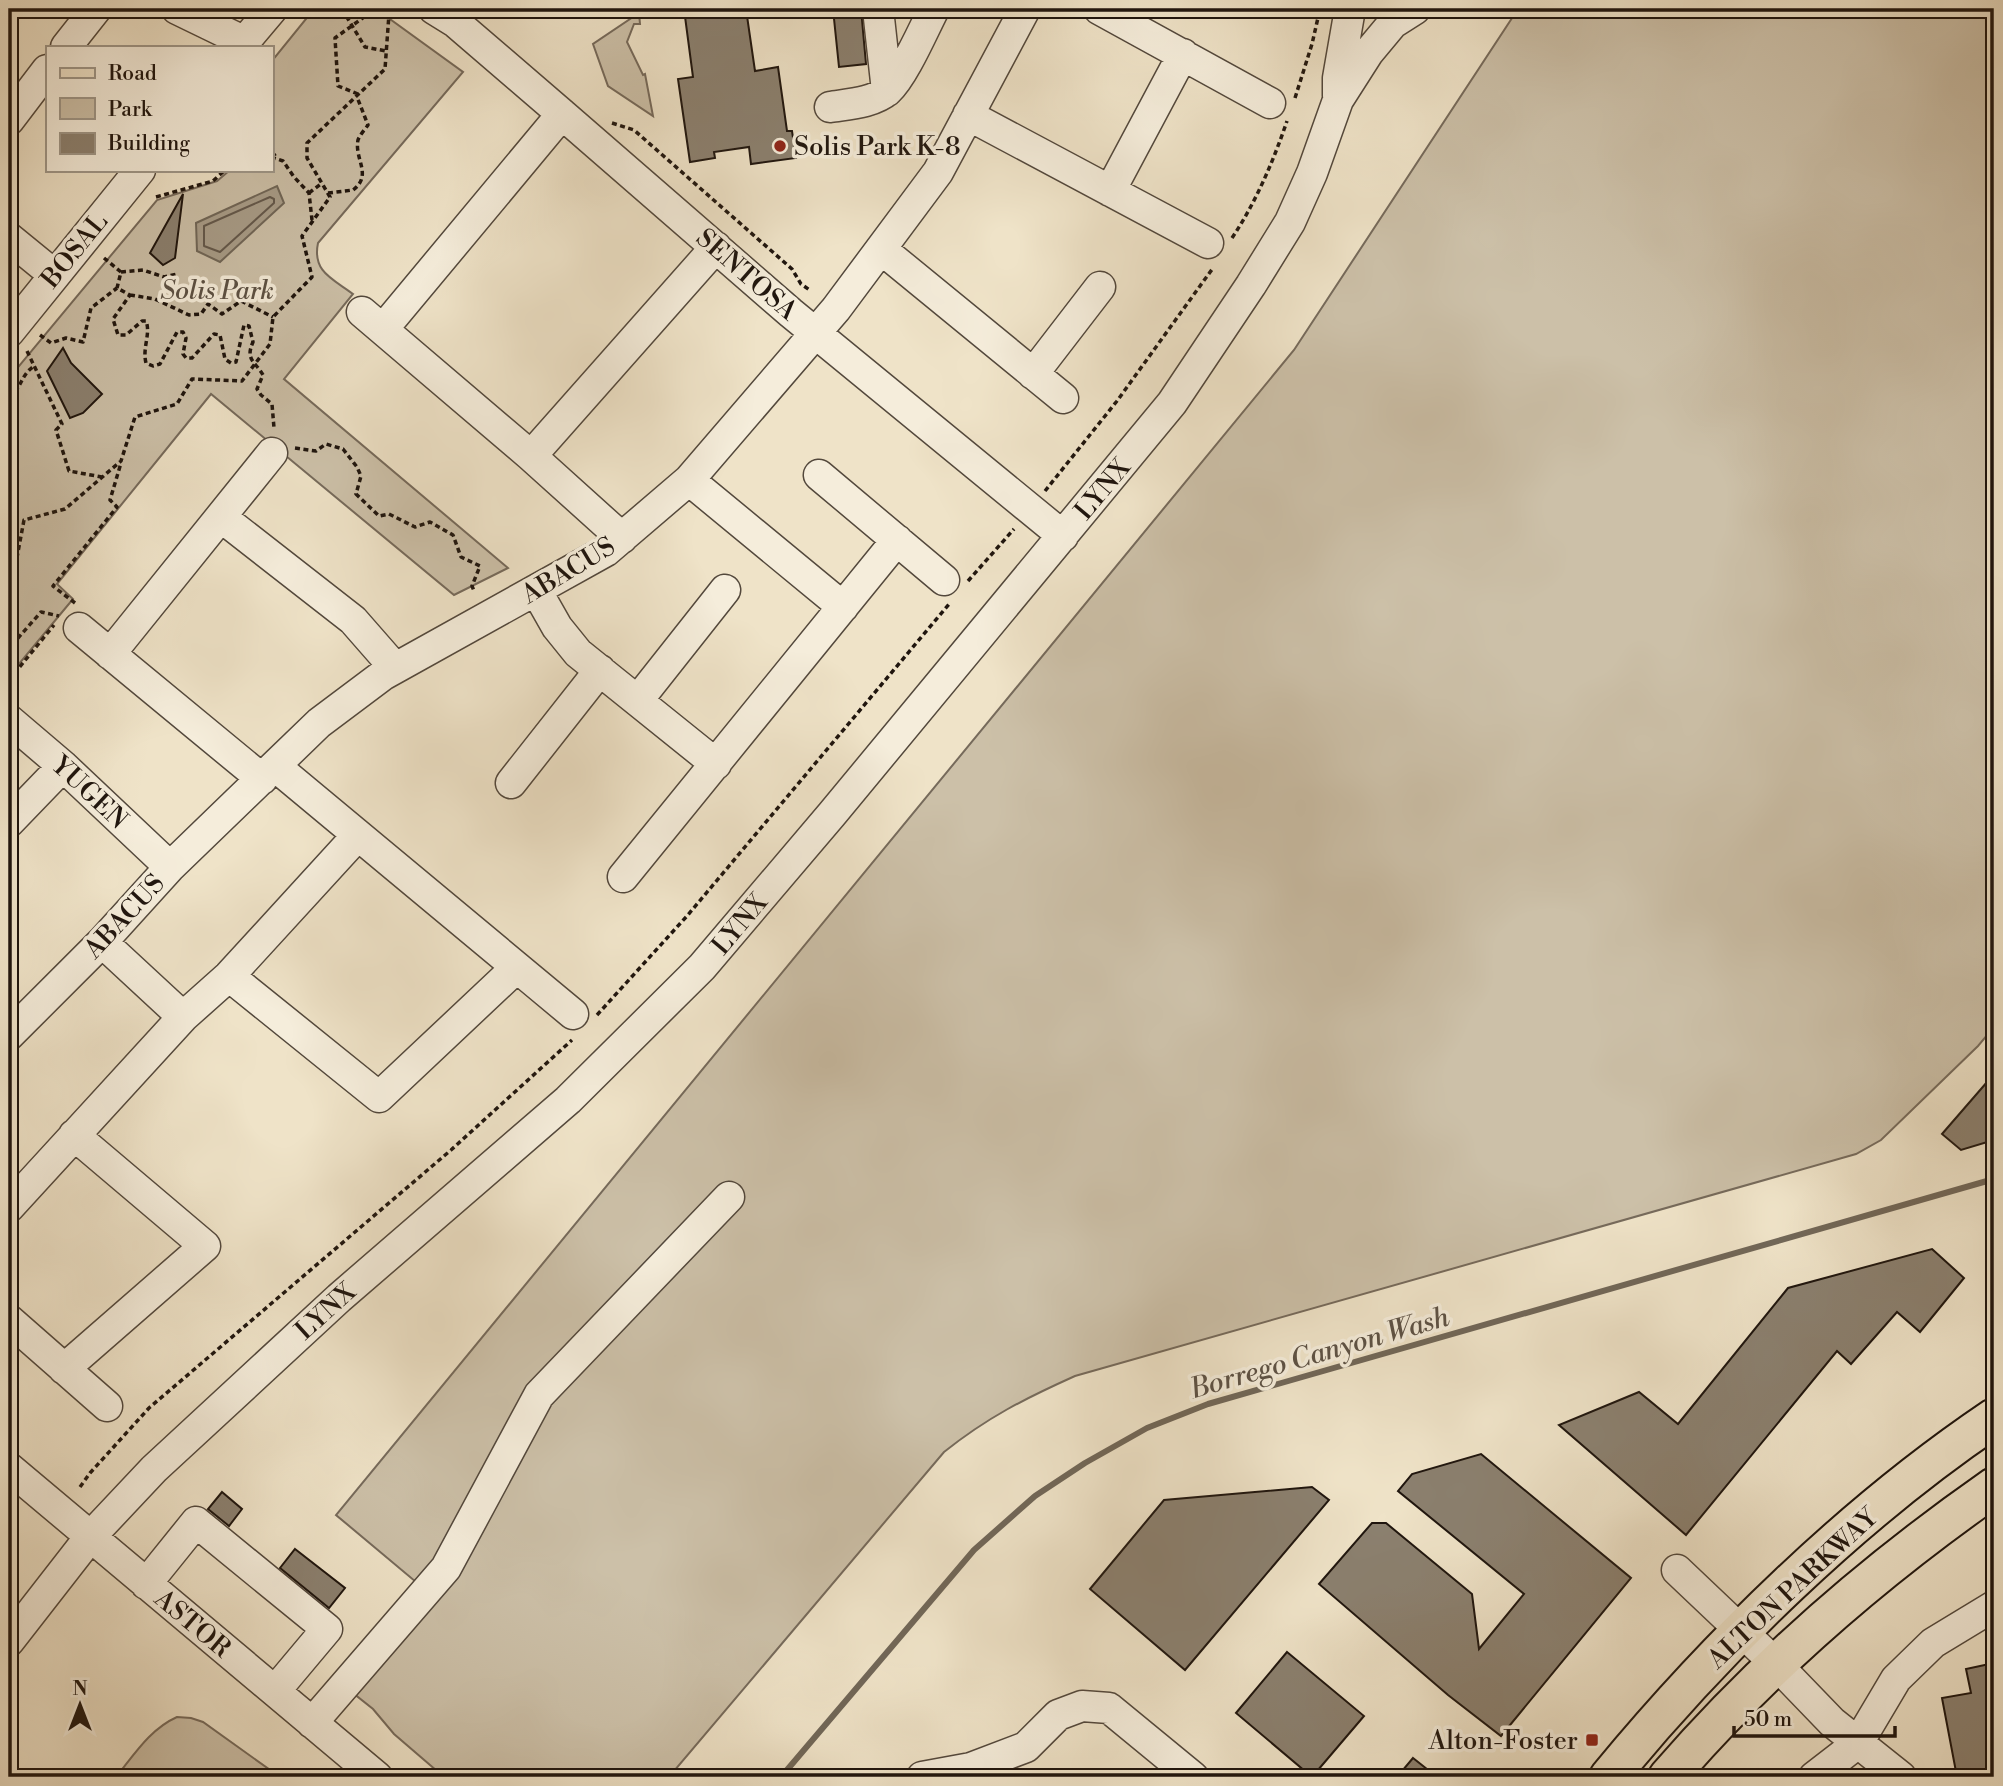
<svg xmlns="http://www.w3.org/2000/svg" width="2003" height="1786" font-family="'Libre Bodoni',serif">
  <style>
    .green { fill: #ccc0a8; stroke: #766a5b; stroke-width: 2 }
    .water { fill: #a89d89; stroke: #716758; stroke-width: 2 }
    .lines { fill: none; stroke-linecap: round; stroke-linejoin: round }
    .shore { stroke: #64594c; stroke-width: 2 }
    .stream { stroke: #716758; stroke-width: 6 }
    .building { fill: #8b806f; stroke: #1f150e; stroke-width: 2 }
    .minor-casing { stroke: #53483c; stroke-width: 33 }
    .major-casing { stroke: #1f150e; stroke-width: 42 }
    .path { stroke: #1f150e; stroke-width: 3.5; stroke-dasharray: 5 3.5; stroke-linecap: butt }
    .minor { stroke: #f5eddb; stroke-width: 30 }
    .major { stroke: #efe3c8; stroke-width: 38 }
    .poi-dot { fill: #8f2418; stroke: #f5eddb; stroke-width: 2.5 }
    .labels { text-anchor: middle; stroke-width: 7; stroke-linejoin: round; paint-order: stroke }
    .poi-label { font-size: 26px; fill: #1f150e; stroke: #f5eddb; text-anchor: start }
    .street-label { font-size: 26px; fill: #1f150e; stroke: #f5eddb }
    .park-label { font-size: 26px; font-style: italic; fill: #5c5144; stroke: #f5eddb }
    .water-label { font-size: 28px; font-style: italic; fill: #5d5245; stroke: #f5eddb }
  </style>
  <rect width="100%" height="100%" fill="#efe3c8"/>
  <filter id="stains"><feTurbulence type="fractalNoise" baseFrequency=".00286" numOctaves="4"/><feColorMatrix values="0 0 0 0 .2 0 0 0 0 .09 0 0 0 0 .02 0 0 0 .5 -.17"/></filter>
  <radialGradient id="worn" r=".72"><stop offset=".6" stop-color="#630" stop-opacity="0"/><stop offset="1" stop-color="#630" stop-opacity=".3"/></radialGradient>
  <path class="green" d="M 314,9 L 376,9 L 463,72 L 318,243 C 312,272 333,279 353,294 L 284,379 L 508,568 L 454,595 L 211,394 L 57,584 L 73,599 L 9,676 L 9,378 L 157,200 L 217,181 L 230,170 L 271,170 L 271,62 Z
    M 1518,9 L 1994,9 L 1994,1027 L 1978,1046 L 1881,1140 L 1856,1154 L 1075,1376 C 1024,1399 988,1417 944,1452 L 669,1777 L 444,1777 L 394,1734 L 373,1709 L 353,1693 L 434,1597 L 336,1515 L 1294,350 Z
    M 639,13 L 640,24 L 634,24 L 627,42 L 643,75 L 645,74 L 653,116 L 608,86 L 593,44 Z
    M 177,1717 L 191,1718 L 203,1722 L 280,1777 L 116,1777 C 134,1755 150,1729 177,1717 Z"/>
  <path class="water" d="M 277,186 L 284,203 L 220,262 L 197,251 L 196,223 Z"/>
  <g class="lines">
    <path class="shore" d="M 270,197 L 274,199 L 274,203 L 220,252 L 204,246 L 204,226 Z"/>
    <path class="stream" d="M 781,1777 L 974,1550 L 1035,1496 L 1085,1463 L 1147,1428 L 1208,1404 L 1994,1179"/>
  </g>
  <path class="building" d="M 684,9 L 746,9 L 755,71 L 778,67 L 787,131 L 792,131 L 796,158 L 751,164 L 749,147 L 714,152 L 715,158 L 690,162 L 678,79 L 693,77 Z
    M 833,9 L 861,9 L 866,64 L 839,67 Z
    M 183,194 L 175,258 L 163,265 L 150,253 Z
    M 63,348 L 71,363 L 102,394 L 83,413 L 70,418 L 47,371 Z
    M 1994,1074 L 1994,1140 L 1961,1150 L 1942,1134 Z
    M 1932,1249 L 1964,1278 L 1920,1332 L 1897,1312 L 1851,1364 L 1837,1351 L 1686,1535 L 1559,1425 L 1639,1392 L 1678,1424 L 1788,1288 Z
    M 1481,1454 L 1631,1578 L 1501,1736 L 1448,1695 L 1319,1584 L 1372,1523 L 1386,1523 L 1472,1594 L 1479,1649 L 1524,1594 L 1398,1491 L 1412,1474 Z
    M 1312,1487 L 1329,1500 L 1185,1670 L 1090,1589 L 1164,1500 Z
    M 222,1492 L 242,1509 L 229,1526 L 208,1509 Z
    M 295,1549 L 345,1588 L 329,1608 L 280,1568 Z
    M 1287,1652 L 1364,1716 L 1312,1777 L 1236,1713 Z
    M 1994,1663 L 1994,1777 L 1957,1777 L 1942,1698 L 1971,1693 L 1966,1669 Z
    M 1413,1758 L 1437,1777 L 1397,1777 Z"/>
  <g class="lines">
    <g class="minor-casing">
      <path id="minor" d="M 177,9 L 245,42
        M 434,9 L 455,22 L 562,114 L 791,313 L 1063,536
        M 878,9 L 887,91
        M 1099,9 L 1270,103
        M 66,47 L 96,9
        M 240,47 L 272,9
        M 1338,96 L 1338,78 L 1350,9
        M 830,107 C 849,104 873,103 888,90 C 904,75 923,30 934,9
        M 968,115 L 1208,243
        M 9,120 L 47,70
        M 1110,191 L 1183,54
        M 9,238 L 53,274
        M 881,249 L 1063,398
        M 362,312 L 531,456 L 622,538
        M 383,329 L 562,114
        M 9,332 L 140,170
        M 1033,374 L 1100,287
        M 531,456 L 716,247
        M 819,475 L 944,580
        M 689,480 L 843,607
        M 221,517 L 353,620 L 395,668
        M 536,590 L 557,627 L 578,653 L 716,764
        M 79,628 L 262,779
        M 110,654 L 272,453
        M 638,700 L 725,590
        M 9,720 L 63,766 L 170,867
        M 275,766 L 573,1014
        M 511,783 L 600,670
        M 9,822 L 63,766
        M 623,877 L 897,540
        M 102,942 L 183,1017
        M 229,976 L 379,1097 L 516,968
        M 9,1035 L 102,942 L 170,867 L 319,723 L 383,675 L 606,551 L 689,480 L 836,309 L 938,172 L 1025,9
        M 9,1207 L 183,1017 L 229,976 L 358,835
        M 9,1320 L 107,1406
        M 64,1369 L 205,1246 L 74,1135
        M 9,1468 L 377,1777
        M 1677,1570 L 1775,1663 L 1832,1722 L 1901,1777
        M 146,1584 L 196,1522 L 327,1629 L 275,1691
        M 9,1641 L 90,1537 L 154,1469 L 339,1298 L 568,1100 L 702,967 L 832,814 L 1172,403 L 1251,285 L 1290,222 L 1312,173 L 1338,100 L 1368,53 L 1393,23 L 1415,9
        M 312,1723 L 446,1568 L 539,1395 L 729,1197
        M 922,1777 L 971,1768 L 1026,1747 L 1058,1715 L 1082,1706 L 1109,1708 L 1193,1777
        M 1814,1777 L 1858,1743 L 1896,1679 L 1933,1643 L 1994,1606"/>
    </g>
    <g class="major-casing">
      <path id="major" d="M 1609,1777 C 1717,1646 1853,1513 1994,1418
        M 1668,1777 C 1764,1666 1874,1571 1994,1487"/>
    </g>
    <path class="path" d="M 342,9 L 365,47 L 386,51
      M 358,94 L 338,86 L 335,38 L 375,9
      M 1295,98 L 1312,44 L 1320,9
      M 612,123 L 634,130 L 792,269 L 801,284 L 811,291
      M 271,146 L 275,156
      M 271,157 L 283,161 L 294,177 L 309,193 L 312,220
      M 309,193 L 322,183
      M 328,193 L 353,190 C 373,175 354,159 358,140 C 360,135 365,129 368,125 L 357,97
      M 156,197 L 213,181 L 225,170
      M 1232,238 C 1256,202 1273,162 1287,121
      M 104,258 L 121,272 L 117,288 L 130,295 L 113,319 L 118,335 L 126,335 L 142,321 L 146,321 C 151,334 142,348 146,363 L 153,366 L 160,364 L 177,332 L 183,332 L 186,338 L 183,354 L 186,358 L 192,358 L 214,334 L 220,335 L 225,359 L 231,363 L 236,362 L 244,325 L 249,326 L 253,342 C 245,360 255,361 263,375 L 257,389 L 261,395 L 272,404 L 274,428
      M 121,272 L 143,270 L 164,277 L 177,274
      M 130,295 L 155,299 L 189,315 L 201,314 L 208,304 L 222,314 L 241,301 L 273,317
      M 40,335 L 51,343 L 66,338 L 83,342 L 91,308 L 117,288
      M 27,351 L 62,424 L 56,430 L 69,471 L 102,477
      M 9,398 C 23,386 20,376 34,366
      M 295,448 L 316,451 L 326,444 L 343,449 L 357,467 L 361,476 L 356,494 L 379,516 L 389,514 L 415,527 L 430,522 L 453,535 L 461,557 L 480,566 L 472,586 L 474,591
      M 1045,491 L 1117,401 L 1213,268
      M 968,581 L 1014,529
      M 9,600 L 24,520 L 65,509 L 121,461 L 135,417 L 177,404 L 192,379 L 242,381 L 270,344 L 273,317 L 312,277 L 302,236 L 330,197 L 307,158 L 307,143 L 385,69 L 389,14
      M 75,603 L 53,586 L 117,507 L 110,500 L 121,463
      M 9,639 L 18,638 L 41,612 L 59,616
      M 9,680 L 54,625
      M 597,1015 L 687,916 L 950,603
      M 80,1487 L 90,1473 L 149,1408 L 451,1150 L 572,1040"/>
    <use href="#minor" class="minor"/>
    <use href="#major" class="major"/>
  </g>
  <g class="poi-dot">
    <circle cx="780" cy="146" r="7"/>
    <rect x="1585" y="1733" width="14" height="14" rx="3.5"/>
  </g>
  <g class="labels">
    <g class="poi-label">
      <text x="794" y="155">Solis Park K-8</text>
      <text x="1578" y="1749" text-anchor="end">Alton-Foster</text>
    </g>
    <g class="street-label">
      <text transform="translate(74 250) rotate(-51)" y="9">BOSAL</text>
      <text transform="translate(747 274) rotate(41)" y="9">SENTOSA</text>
      <text transform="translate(1102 489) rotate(-50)" y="9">LYNX</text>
      <text transform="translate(568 570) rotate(-31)" y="9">ABACUS</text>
      <text transform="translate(90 792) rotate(43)" y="9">YUGEN</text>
      <text transform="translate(124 916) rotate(-47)" y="9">ABACUS</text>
      <text transform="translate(739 924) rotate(-50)" y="9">LYNX</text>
      <text transform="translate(325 1311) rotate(-42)" y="9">LYNX</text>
      <text transform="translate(1792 1588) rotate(-43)" y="9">ALTON PARKWAY</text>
      <text transform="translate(193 1623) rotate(40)" y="9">ASTOR</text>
    </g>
    <g class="park-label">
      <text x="217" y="299">Solis Park</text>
    </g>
    <g class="water-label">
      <text transform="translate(1319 1352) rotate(-16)" y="10">Borrego Canyon Wash</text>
    </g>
  </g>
  <rect width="2003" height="1786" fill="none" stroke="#efe3c8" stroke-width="35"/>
  <rect x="10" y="10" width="1982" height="1765" fill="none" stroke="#1f150e" stroke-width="3.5"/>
  <rect x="18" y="18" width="1968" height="1751" fill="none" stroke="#1f150e" stroke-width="2"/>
  <rect x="46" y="46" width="228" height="126" fill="#f5eddb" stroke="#9f9789" stroke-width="2"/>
  <rect x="60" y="68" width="35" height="10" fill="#efe3c8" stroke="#9f9789" stroke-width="2"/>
  <text x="108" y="80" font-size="21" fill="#1f150e">Road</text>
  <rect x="60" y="98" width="35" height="21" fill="#ccc0a8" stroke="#9f9789" stroke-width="2"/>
  <text x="108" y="116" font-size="21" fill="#1f150e">Park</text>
  <rect x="60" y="133" width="35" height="21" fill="#8b806f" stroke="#9f9789" stroke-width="2"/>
  <text x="108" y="150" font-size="21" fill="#1f150e">Building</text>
  <g transform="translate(80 1705)" stroke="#f5eddb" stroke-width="5" paint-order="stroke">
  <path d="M0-5L12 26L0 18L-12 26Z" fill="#1f150e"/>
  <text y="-10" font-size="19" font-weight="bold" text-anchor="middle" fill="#1f150e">N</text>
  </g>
  <path d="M1734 1726v10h161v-10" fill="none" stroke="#1f150e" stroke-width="3.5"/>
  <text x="1744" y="1726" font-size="21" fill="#1f150e" stroke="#f5eddb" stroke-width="5" paint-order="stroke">50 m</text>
  <rect width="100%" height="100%" filter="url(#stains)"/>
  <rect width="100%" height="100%" fill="url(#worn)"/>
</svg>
